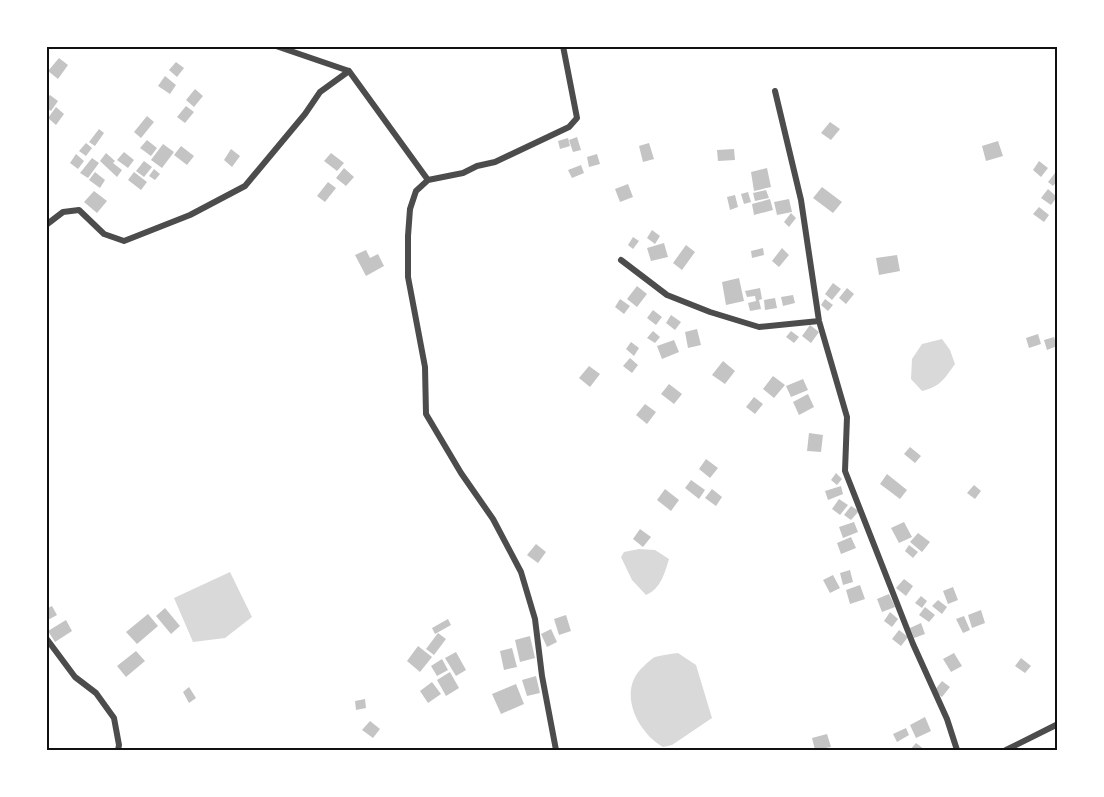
<svg xmlns="http://www.w3.org/2000/svg" width="1104" height="797" font-family="'Noto Serif',serif">
  <style>
    .water { fill: #d9d9d9 }
    .building { fill: #c4c4c4 }
    .lines { fill: none; stroke-linecap: round; stroke-linejoin: round }
    .minor { stroke: #4c4c4c; stroke-width: 6 }
    .neatline { fill: none; stroke: #111; stroke-width: 2 }
  </style>
  <rect width="100%" height="100%" fill="#fff"/>
  <path class="water" d="M 942,339 L 950,350 L 955,364 C 945,378 940,387 922,391 L 911,379 L 912,359 L 922,344 Z
    M 639,549 L 655,550 L 669,559 C 665,572 661,589 646,595 L 632,580 L 621,557 L 624,552 Z
    M 230,572 L 252,617 L 225,638 L 193,642 L 174,598 Z
    M 678,653 L 696,665 L 712,718 L 672,745 L 663,747 C 637,732 616,690 644,666 C 647,663 651,659 655,657 C 662,655 670,654 678,653 Z"/>
  <path class="building" d="M 59,58 L 68,65 L 58,79 L 48,71 Z
    M 176,62 L 184,68 L 177,77 L 169,70 Z
    M 165,76 L 176,85 L 170,94 L 158,86 Z
    M 195,89 L 203,96 L 194,107 L 186,100 Z
    M 50,95 L 58,101 L 51,111 L 46,108 L 46,99 Z
    M 186,106 L 194,112 L 185,123 L 177,117 Z
    M 56,107 L 64,114 L 56,125 L 48,118 Z
    M 147,116 L 154,122 L 141,138 L 134,132 Z
    M 830,122 L 840,129 L 831,140 L 821,133 Z
    M 99,129 L 104,133 L 95,146 L 89,142 Z
    M 577,137 L 581,150 L 573,152 L 569,140 Z
    M 568,138 L 570,146 L 560,149 L 558,141 Z
    M 147,140 L 157,148 L 151,156 L 140,148 Z
    M 998,141 L 1003,156 L 986,161 L 982,146 Z
    M 86,143 L 92,148 L 86,156 L 79,151 Z
    M 649,143 L 654,159 L 643,162 L 639,146 Z
    M 163,144 L 174,152 L 162,168 L 151,160 Z
    M 181,146 L 194,156 L 187,165 L 174,155 Z
    M 231,149 L 240,156 L 232,167 L 224,160 Z
    M 734,149 L 735,160 L 718,161 L 717,150 Z
    M 124,152 L 134,160 L 128,168 L 117,160 Z
    M 106,153 L 115,161 L 113,163 L 122,170 L 117,177 L 100,161 Z
    M 331,153 L 344,163 L 337,171 L 324,161 Z
    M 76,154 L 84,161 L 78,169 L 70,163 Z
    M 597,154 L 600,164 L 589,167 L 587,157 Z
    M 92,158 L 99,163 L 88,178 L 80,173 Z
    M 144,161 L 152,167 L 144,177 L 136,171 Z
    M 1039,161 L 1048,168 L 1041,177 L 1033,170 Z
    M 581,165 L 584,173 L 572,178 L 568,170 Z
    M 344,168 L 354,177 L 346,186 L 336,178 Z
    M 767,168 L 771,187 L 754,191 L 751,172 Z
    M 154,169 L 160,174 L 155,180 L 149,176 Z
    M 95,172 L 105,180 L 100,188 L 89,180 Z
    M 134,172 L 147,182 L 141,190 L 128,180 Z
    M 1055,173 L 1058,175 L 1058,180 L 1053,186 L 1048,182 Z
    M 328,182 L 336,188 L 325,202 L 317,196 Z
    M 628,184 L 633,197 L 620,202 L 615,189 Z
    M 822,187 L 842,202 L 833,213 L 813,198 Z
    M 1048,189 L 1057,197 L 1051,205 L 1041,198 Z
    M 766,190 L 769,198 L 755,201 L 753,193 Z
    M 94,191 L 107,201 L 97,213 L 84,202 Z
    M 748,192 L 751,202 L 744,204 L 741,194 Z
    M 735,195 L 738,207 L 730,210 L 727,197 Z
    M 770,199 L 773,210 L 754,215 L 752,204 Z
    M 789,199 L 792,212 L 777,215 L 774,202 Z
    M 1039,207 L 1049,215 L 1044,222 L 1033,214 Z
    M 791,213 L 796,218 L 789,227 L 784,222 Z
    M 652,230 L 660,236 L 655,244 L 647,238 Z
    M 633,237 L 639,241 L 633,249 L 628,245 Z
    M 664,243 L 668,257 L 651,261 L 647,248 Z
    M 686,245 L 695,252 L 682,270 L 673,263 Z
    M 763,248 L 764,255 L 752,258 L 751,251 Z
    M 782,248 L 789,255 L 779,267 L 772,261 Z
    M 366,250 L 370,258 L 378,254 L 384,266 L 366,276 L 355,255 Z
    M 897,255 L 900,271 L 879,275 L 876,258 Z
    M 739,278 L 744,301 L 726,305 L 722,282 Z
    M 833,283 L 841,289 L 832,300 L 825,294 Z
    M 637,286 L 647,294 L 637,307 L 627,299 Z
    M 760,288 L 762,299 L 759,300 L 761,309 L 750,311 L 748,303 L 756,301 L 755,296 L 747,297 L 745,291 Z
    M 847,288 L 854,294 L 846,304 L 839,298 Z
    M 793,295 L 795,303 L 783,306 L 781,297 Z
    M 775,298 L 777,308 L 765,310 L 764,300 Z
    M 620,299 L 630,306 L 624,314 L 615,307 Z
    M 825,299 L 833,305 L 828,311 L 821,305 Z
    M 653,310 L 662,317 L 656,325 L 647,318 Z
    M 671,315 L 681,322 L 675,330 L 666,323 Z
    M 810,325 L 819,332 L 811,343 L 802,336 Z
    M 697,329 L 701,345 L 688,348 L 685,332 Z
    M 653,331 L 660,337 L 655,343 L 647,338 Z
    M 791,331 L 799,337 L 794,343 L 786,337 Z
    M 1038,334 L 1041,344 L 1029,348 L 1026,338 Z
    M 1054,337 L 1057,346 L 1047,350 L 1044,340 Z
    M 674,340 L 679,352 L 662,359 L 657,346 Z
    M 631,342 L 639,348 L 634,356 L 626,349 Z
    M 630,358 L 638,365 L 632,373 L 623,366 Z
    M 723,361 L 735,371 L 725,384 L 712,375 Z
    M 589,366 L 600,374 L 590,387 L 579,378 Z
    M 773,376 L 785,385 L 774,398 L 763,389 Z
    M 803,379 L 808,390 L 791,397 L 786,386 Z
    M 669,384 L 682,394 L 674,404 L 661,394 Z
    M 808,394 L 814,407 L 799,415 L 793,402 Z
    M 754,397 L 763,404 L 755,414 L 746,407 Z
    M 645,404 L 656,412 L 647,424 L 636,415 Z
    M 809,433 L 823,435 L 821,452 L 807,451 Z
    M 910,447 L 921,456 L 915,463 L 904,454 Z
    M 706,459 L 718,468 L 710,478 L 699,469 Z
    M 836,473 L 842,479 L 837,485 L 831,480 Z
    M 887,474 L 907,490 L 900,499 L 880,484 Z
    M 691,480 L 705,490 L 699,499 L 685,488 Z
    M 974,485 L 981,491 L 975,499 L 967,493 Z
    M 841,486 L 843,494 L 828,500 L 825,491 Z
    M 665,489 L 679,500 L 671,511 L 657,500 Z
    M 712,489 L 722,497 L 716,506 L 705,498 Z
    M 839,499 L 848,505 L 840,515 L 832,509 Z
    M 851,506 L 859,511 L 851,520 L 844,515 Z
    M 854,522 L 858,532 L 843,538 L 839,527 Z
    M 904,522 L 912,537 L 899,543 L 891,528 Z
    M 640,529 L 651,537 L 643,547 L 633,539 Z
    M 918,533 L 930,542 L 922,552 L 910,542 Z
    M 851,537 L 856,548 L 841,554 L 837,543 Z
    M 536,544 L 546,552 L 538,563 L 527,555 Z
    M 909,545 L 918,552 L 913,558 L 905,551 Z
    M 850,570 L 853,582 L 843,585 L 840,573 Z
    M 833,575 L 840,588 L 830,593 L 823,580 Z
    M 904,579 L 913,586 L 906,596 L 896,588 Z
    M 860,585 L 865,599 L 850,604 L 846,590 Z
    M 953,587 L 958,600 L 948,604 L 943,591 Z
    M 889,594 L 895,607 L 882,612 L 877,599 Z
    M 921,596 L 927,601 L 922,608 L 915,603 Z
    M 938,600 L 947,607 L 942,614 L 932,606 Z
    M 52,606 L 57,615 L 46,621 L 46,609 Z
    M 925,607 L 935,615 L 929,622 L 919,615 Z
    M 165,608 L 180,626 L 171,634 L 156,616 Z
    M 981,610 L 985,623 L 972,628 L 968,615 Z
    M 890,612 L 898,619 L 892,627 L 884,621 Z
    M 148,614 L 158,626 L 137,644 L 126,632 Z
    M 566,615 L 571,631 L 559,635 L 554,619 Z
    M 964,616 L 970,630 L 963,633 L 956,619 Z
    M 448,619 L 451,625 L 435,634 L 432,628 Z
    M 66,620 L 72,631 L 55,642 L 48,631 Z
    M 921,623 L 925,634 L 914,638 L 910,628 Z
    M 551,629 L 557,642 L 547,647 L 541,634 Z
    M 899,630 L 908,637 L 901,646 L 892,639 Z
    M 438,633 L 446,639 L 434,655 L 426,649 Z
    M 530,636 L 535,658 L 520,662 L 515,640 Z
    M 418,646 L 432,657 L 420,672 L 407,661 Z
    M 512,648 L 517,667 L 504,670 L 500,651 Z
    M 136,651 L 145,661 L 126,677 L 117,666 Z
    M 456,652 L 466,670 L 456,676 L 445,658 Z
    M 954,653 L 962,666 L 951,672 L 943,659 Z
    M 1021,658 L 1031,666 L 1025,673 L 1015,666 Z
    M 442,659 L 448,670 L 437,676 L 431,666 Z
    M 450,672 L 459,688 L 446,696 L 437,680 Z
    M 536,676 L 540,693 L 527,696 L 522,680 Z
    M 942,681 L 950,687 L 942,697 L 934,691 Z
    M 432,682 L 441,694 L 428,703 L 420,691 Z
    M 516,684 L 524,704 L 501,714 L 492,694 Z
    M 189,687 L 196,698 L 189,703 L 183,692 Z
    M 365,699 L 366,708 L 356,710 L 355,701 Z
    M 925,717 L 931,731 L 916,738 L 910,725 Z
    M 370,721 L 380,729 L 373,738 L 362,730 Z
    M 906,728 L 909,735 L 897,742 L 893,734 Z
    M 827,734 L 831,747 L 815,750 L 812,738 Z
    M 916,743 L 925,750 L 910,750 Z"/>
  <g class="lines">
    <path class="minor" d="M 276,46 L 349,71 L 428,180
      M 775,91 L 801,200 L 819,321 L 847,417 L 845,471 L 913,644 L 947,719 L 957,750
      M 46,225 L 63,212 L 79,210 L 104,234 L 124,241 L 190,215 L 245,186 L 305,114 L 320,92 L 349,71
      M 621,260 L 667,295 L 710,312 L 759,327 L 819,321
      M 46,638 L 75,677 L 96,693 L 114,718 L 119,745 L 118,750
      M 556,750 L 542,676 L 535,619 L 521,572 L 493,519 L 461,473 L 426,414 L 425,367 L 408,277 L 408,236 L 410,209 L 416,191 L 428,180 L 463,173 L 477,166 L 495,162 L 569,127 L 577,118 L 563,46
      M 1006,750 L 1058,724"/>
  </g>
  <rect width="1104" height="797" fill="none" stroke="#ffffff" stroke-width="96"/>
  <rect x="48" y="48" width="1008" height="701" class="neatline"/>
</svg>
